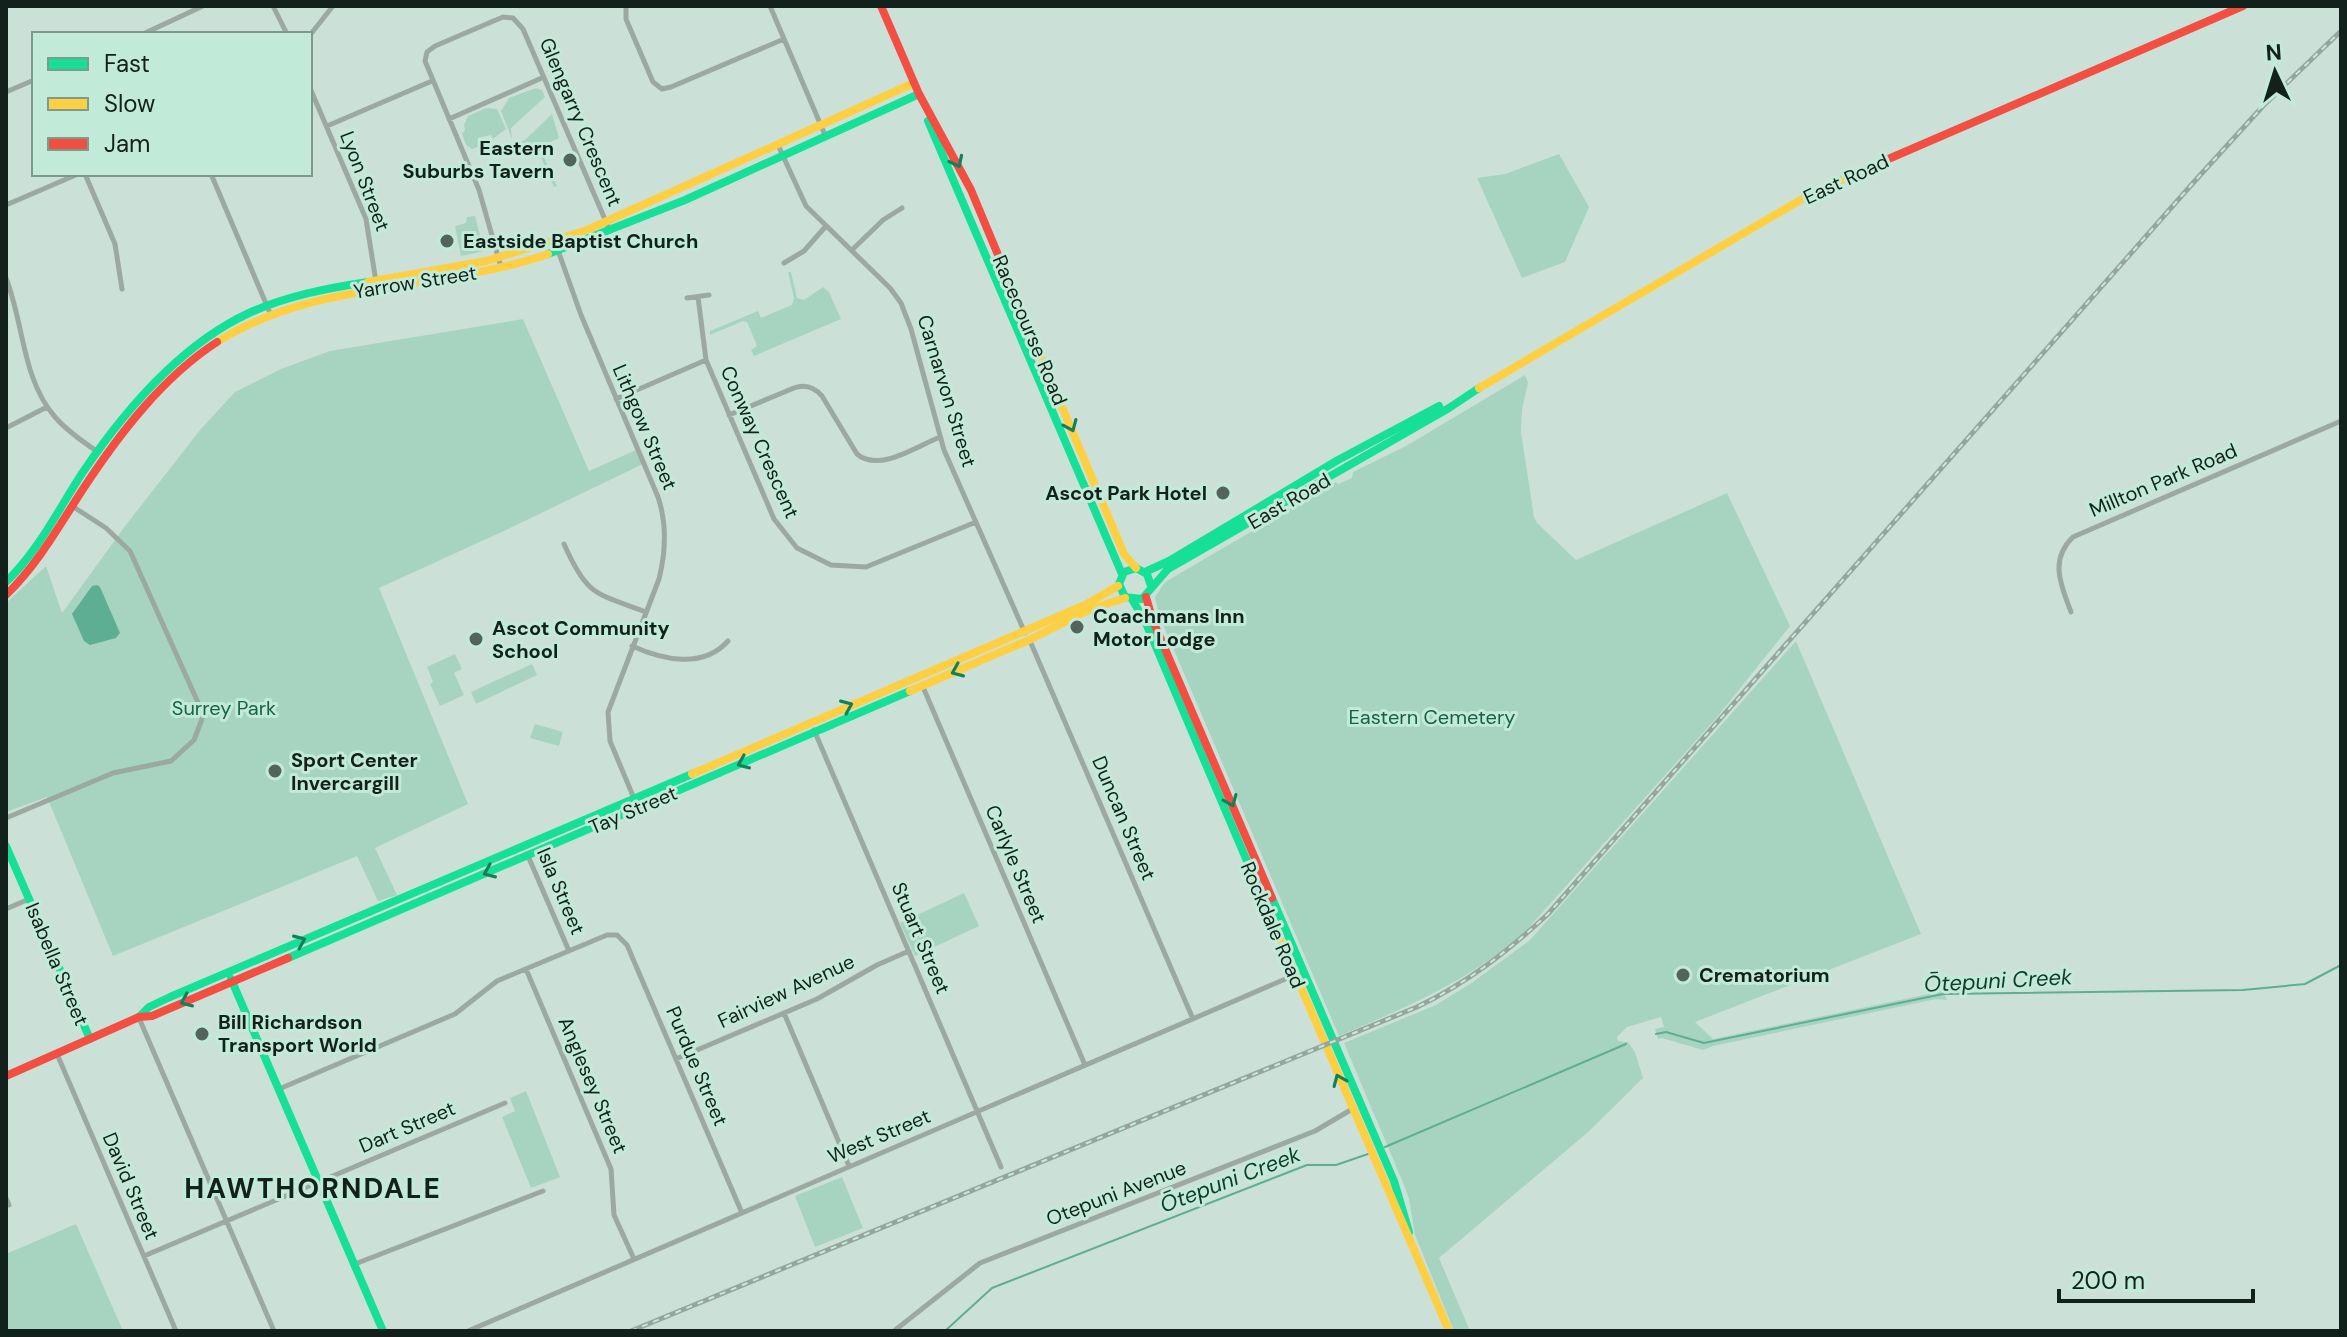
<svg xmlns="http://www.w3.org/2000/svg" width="2347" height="1337" font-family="'DM Sans',sans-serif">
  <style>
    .green { fill: #a7d4c1 }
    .water { fill: #5eae93 }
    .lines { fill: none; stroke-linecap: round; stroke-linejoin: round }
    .stream { stroke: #5eae93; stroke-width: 2 }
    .street { stroke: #9ba9a2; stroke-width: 5 }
    .fast { stroke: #16e098; stroke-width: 8 }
    .slow { stroke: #ffcf43; stroke-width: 8 }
    .jam { stroke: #f24e42; stroke-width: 8 }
    .rail-casing { stroke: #96a69f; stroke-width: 5 }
    .rail { stroke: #c2ead9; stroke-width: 2; stroke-dasharray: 6; stroke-linecap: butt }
    .oneway { stroke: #14805a }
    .poi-dot { fill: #53645d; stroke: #c2ead9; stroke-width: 3 }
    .labels { text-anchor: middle; stroke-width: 6; stroke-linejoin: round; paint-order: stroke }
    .street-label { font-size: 20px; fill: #12211b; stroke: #c2ead9 }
    .poi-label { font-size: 20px; font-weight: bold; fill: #12211b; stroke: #c2ead9; text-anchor: start }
    .park-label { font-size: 20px; fill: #156249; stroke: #c2ead9 }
    .water-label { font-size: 22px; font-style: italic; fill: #0f3b2c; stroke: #c2ead9 }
    .district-label { font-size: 28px; font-weight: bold; letter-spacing: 2px; fill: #12211b; stroke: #c2ead9 }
  </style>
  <rect width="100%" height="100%" fill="#cbe1d8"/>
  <path class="green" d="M 536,88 L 542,90 L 545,97 L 511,128 L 512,139 L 501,111 L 509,98 Z
    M 486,108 L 497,109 L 506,129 L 493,139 L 491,135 L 478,138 L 480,146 L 472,149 L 466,145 L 462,134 L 465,130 L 464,125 L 468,116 Z
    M 552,114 L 559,138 L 542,146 L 541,151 L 557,186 L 554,187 L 539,153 L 521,151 L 512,145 L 525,140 Z
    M 1559,154 L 1589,207 L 1565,262 L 1522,278 L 1477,178 L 1505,174 Z
    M 475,216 L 484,251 L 461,256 L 455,226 L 466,223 L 467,217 Z
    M 788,272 L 791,272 L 797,298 L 804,300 L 823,287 L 829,292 L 841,319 L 754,356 L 751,350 L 757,346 L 747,322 L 743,321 L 710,335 L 710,331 L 758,311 L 761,318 L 792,305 L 794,298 Z
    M 523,319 L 589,471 L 636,450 L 643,464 L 506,530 L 379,588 L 468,804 L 375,848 L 397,895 L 378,901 L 357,856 L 113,956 L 47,797 L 6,812 L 6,603 L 46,566 L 62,613 L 126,525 L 200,430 L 235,392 L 281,369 L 330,351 Z
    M 1525,375 L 1528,383 L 1522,409 L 1521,432 L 1534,517 L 1537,523 L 1576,560 L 1727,493 L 1790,626 L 1718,716 L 1524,933 C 1465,983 1409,1006 1339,1036 L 1159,615 L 1155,597 L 1165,582 L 1336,482 L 1338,484 L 1352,478 L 1353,472 L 1406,446 Z
    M 1796,641 L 1921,934 L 1695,1022 L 1713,1039 L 1943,991 L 1947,1000 L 1936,999 L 1713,1046 L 1703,1050 L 1662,1038 L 1658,1039 L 1655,1029 L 1664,1027 L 1661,1017 L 1627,1027 L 1617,1037 L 1618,1041 L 1628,1042 L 1635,1052 L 1643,1078 L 1587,1133 L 1439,1258 L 1470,1331 L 1454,1331 L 1415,1235 L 1409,1199 L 1404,1185 L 1344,1043 L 1436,1005 L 1473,982 L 1530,940 Z
    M 455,654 L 462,669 L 454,673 L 464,695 L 440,706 L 430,684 L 433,682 L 427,667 Z
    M 532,664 L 537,675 L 476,704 L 471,692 Z
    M 535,724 L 563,732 L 559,746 L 530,738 Z
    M 964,893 L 979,926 L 915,956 L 900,923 Z
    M 526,1091 L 560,1177 L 531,1188 L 502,1117 L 515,1111 L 510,1098 Z
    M 842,1177 L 863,1228 L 815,1247 L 795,1196 Z
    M 76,1224 L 123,1331 L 6,1331 L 6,1254 Z"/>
  <path class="water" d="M 97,585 L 100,587 L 120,633 L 116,638 L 90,645 L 84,641 L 72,614 L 92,586 Z"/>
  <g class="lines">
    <path class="stream" d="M 1656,1034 L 1666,1032 L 1704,1043 L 1943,994 L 2243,990 L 2305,984 L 2341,965
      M 1385,1147 L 1626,1044
      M 945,1331 L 992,1288 L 1307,1165 L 1336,1165 L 1368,1154"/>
    <path class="street" d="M 273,6 L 287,34
      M 626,6 L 626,19 L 653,82 L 662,89 L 671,87 L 784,39
      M 770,6 L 825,135
      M 143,34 L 203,6
      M 310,35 L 333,6
      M 310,88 L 366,219 L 376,282
      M 6,92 L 34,80
      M 449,119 L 544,77
      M 327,126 L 432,81
      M 778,145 L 806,206 L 890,288 L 901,303 L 911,329 L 944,450 L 1025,633
      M 85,174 L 115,244 L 122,289
      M 211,174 L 270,313
      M 6,205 L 78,174
      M 555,242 L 581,315 L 658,497 C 667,524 666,551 659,579 L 608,712 L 610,741 L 633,796
      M 852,250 L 883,220 L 902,208
      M 784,263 L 804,251 L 826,226
      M 501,267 L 479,190 L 425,61 L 427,52 L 435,46 L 503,17 L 513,18 L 523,29 L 610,231
      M 6,278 C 24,324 22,379 55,417 C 67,431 83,442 98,452
      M 698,297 L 706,360 L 774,519 L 797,548 L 831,565 L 866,567 L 976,522
      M 687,298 L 709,295
      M 616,399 L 706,360
      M 729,415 L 794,388 C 805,384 814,387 822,396 L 857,454 C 879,473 917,446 940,437
      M 6,428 L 47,407
      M 564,544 C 587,596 595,593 646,612
      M 2071,612 C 2061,585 2049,560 2073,537 L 2341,421
      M 1030,641 L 1193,1019
      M 632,646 C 663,660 703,669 728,641
      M 923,687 L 1085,1065
      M 814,730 L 1001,1167
      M 6,818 L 113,773 L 171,761 L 194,740 L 202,719 L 200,707 L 130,551 L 106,528 L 72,506
      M 528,856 L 569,951
      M 6,909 L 29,899
      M 526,969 L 611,1169 L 614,1215 L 634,1259
      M 784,1013 L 849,1166
      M 139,1018 L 274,1331
      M 57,1054 L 176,1331
      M 676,1059 L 817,999 L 877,965 L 909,951
      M 279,1089 L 455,1014 L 497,981 L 607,935 L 617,935 L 627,945 L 742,1213
      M 6,1198 L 9,1205
      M 144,1256 L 505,1103
      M 355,1264 L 543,1191
      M 468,1331 L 1297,974
      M 894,1331 L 980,1263 L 1315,1131 L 1354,1108"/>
    <path class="fast" d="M 928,121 L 1122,574
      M 548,254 L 685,200 L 919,94
      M 1145,572 L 1169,561 L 1338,460 L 1439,406
      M 6,582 C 39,550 58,510 83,472 C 125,410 180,345 249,313 C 286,296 328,288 368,282
      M 1151,586 L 1147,574 L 1136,568 L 1124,572 L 1119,584 L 1125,597 L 1142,599 L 1168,569 L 1449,408 L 1479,388
      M 1133,601 L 1145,621 L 1278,934
      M 6,846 L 90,1039
      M 1272,898 L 1394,1181 L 1409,1232
      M 288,958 L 910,691
      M 231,979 L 383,1331
      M 139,1017 L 149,1007 L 170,997 L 692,774"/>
    <path class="slow" d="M 368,282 L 486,261 L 587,230 L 914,83
      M 1016,298 L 1124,554 L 1136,568
      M 217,342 C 316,279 439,292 548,254
      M 1479,388 L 1809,195 L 1886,160
      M 910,691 L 1029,640 L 1091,609 L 1125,598
      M 692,774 L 1085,605 L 1118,586
      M 1278,934 L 1449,1331"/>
    <path class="jam" d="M 881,6 L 919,94 L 971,190 L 1016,298
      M 1886,160 L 2243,6
      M 6,595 C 39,563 60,524 85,486 C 120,433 163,377 217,342
      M 1146,597 L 1153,621 L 1272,898
      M 6,1076 L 139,1017 L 152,1016 L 288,958"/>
    <g class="rail-casing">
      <path id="rail" d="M 631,1331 L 1417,1007 C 1467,983 1507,952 1548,914 L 2193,183 L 2264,105 L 2341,31"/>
    </g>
    <use href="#rail" class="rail"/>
  </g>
  <defs><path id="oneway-chevron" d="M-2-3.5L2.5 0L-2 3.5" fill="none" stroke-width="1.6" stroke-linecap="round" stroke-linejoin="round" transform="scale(2)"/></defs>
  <g class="oneway">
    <use href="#oneway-chevron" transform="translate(957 162) rotate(64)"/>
    <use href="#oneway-chevron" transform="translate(1071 426) rotate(67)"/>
    <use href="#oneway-chevron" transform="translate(957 671) rotate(157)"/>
    <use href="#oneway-chevron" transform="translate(847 706) rotate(-23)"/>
    <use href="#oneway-chevron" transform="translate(743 763) rotate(157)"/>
    <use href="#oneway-chevron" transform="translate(1231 801) rotate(67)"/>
    <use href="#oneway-chevron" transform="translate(489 872) rotate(157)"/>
    <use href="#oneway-chevron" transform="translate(300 941) rotate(-23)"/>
    <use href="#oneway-chevron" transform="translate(186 1001) rotate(157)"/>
    <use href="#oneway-chevron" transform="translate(1339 1080) rotate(-113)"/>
  </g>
  <g class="poi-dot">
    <circle cx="570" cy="160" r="8"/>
    <circle cx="447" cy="241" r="8"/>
    <circle cx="1223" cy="493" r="8"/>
    <circle cx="1077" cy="627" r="8"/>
    <circle cx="476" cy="639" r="8"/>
    <circle cx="275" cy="771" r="8"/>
    <circle cx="1683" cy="975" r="8"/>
    <circle cx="202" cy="1034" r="8"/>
  </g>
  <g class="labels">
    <g class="street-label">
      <text transform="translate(581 122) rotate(67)" y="7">Glengarry Crescent</text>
      <text transform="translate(1846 179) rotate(-25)" y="7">East Road</text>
      <text transform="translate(365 181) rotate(69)" y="7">Lyon Street</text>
      <text transform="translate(415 282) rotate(-9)" y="7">Yarrow Street</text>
      <text transform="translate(1030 330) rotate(67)" y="7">Racecourse Road</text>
      <text transform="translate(947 391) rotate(73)" y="7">Carnarvon Street</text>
      <text transform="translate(645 427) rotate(67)" y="7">Lithgow Street</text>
      <text transform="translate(760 442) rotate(66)" y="7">Conway Crescent</text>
      <text transform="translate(2163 480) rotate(-23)" y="7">Millton Park Road</text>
      <text transform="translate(1289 501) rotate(-30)" y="7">East Road</text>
      <text transform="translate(633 810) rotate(-23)" y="7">Tay Street</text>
      <text transform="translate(1124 818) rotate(67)" y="7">Duncan Street</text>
      <text transform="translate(1016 864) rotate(67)" y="7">Carlyle Street</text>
      <text transform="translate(561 891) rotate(67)" y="7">Isla Street</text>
      <text transform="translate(1273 925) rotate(67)" y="7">Rockdale Road</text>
      <text transform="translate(921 938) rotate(67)" y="7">Stuart Street</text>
      <text transform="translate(57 964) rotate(67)" y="7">Isabella Street</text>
      <text transform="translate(786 991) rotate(-25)" y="7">Fairview Avenue</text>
      <text transform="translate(697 1066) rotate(67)" y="7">Purdue Street</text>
      <text transform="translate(593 1085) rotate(67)" y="7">Anglesey Street</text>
      <text transform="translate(407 1127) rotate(-23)" y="7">Dart Street</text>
      <text transform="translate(879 1136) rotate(-23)" y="7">West Street</text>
      <text transform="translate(131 1186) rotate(67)" y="7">David Street</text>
      <text transform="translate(1116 1193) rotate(-21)" y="7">Otepuni Avenue</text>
    </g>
    <g class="poi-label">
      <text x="554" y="155" text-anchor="end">Eastern<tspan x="554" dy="23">Suburbs Tavern</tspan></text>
      <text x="463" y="248">Eastside Baptist Church</text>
      <text x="1207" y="500" text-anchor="end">Ascot Park Hotel</text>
      <text x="1093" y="623">Coachmans Inn<tspan x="1093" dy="23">Motor Lodge</tspan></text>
      <text x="492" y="635">Ascot Community<tspan x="492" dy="23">School</tspan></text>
      <text x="291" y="767">Sport Center<tspan x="291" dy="23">Invercargill</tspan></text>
      <text x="1699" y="982">Crematorium</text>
      <text x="218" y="1029">Bill Richardson<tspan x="218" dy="23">Transport World</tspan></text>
    </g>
    <g class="park-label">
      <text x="224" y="715">Surrey Park</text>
      <text x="1432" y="724">Eastern Cemetery</text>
    </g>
    <g class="water-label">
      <text transform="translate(1998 980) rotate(-3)" y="8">Ōtepuni Creek</text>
      <text transform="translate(1230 1179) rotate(-21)" y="8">Ōtepuni Creek</text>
    </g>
    <g class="district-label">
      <text x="313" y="1198">HAWTHORNDALE</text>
    </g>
  </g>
  <rect width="2347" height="1337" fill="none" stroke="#12211b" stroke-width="16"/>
  <rect x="32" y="32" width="280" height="144" fill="#c2ead9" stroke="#7c9a8d" stroke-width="2"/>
  <rect x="48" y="58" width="40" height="12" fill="#16e098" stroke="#7c9a8d" stroke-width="2"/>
  <text x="104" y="72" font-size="24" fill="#12211b">Fast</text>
  <rect x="48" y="98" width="40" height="12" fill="#ffcf43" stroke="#7c9a8d" stroke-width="2"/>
  <text x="104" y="112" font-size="24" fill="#12211b">Slow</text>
  <rect x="48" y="138" width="40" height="12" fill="#f24e42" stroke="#7c9a8d" stroke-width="2"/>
  <text x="104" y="152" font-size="24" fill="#12211b">Jam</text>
  <g transform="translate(2275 72) rotate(356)" stroke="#c2ead9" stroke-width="6" paint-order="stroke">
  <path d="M0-6L14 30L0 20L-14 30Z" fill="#12211b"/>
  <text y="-12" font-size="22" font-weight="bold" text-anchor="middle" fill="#12211b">N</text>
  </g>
  <path d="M2059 1289v12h194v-12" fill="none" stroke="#12211b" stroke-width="4"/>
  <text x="2071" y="1289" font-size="24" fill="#12211b" stroke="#c2ead9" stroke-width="6" paint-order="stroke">200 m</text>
</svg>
